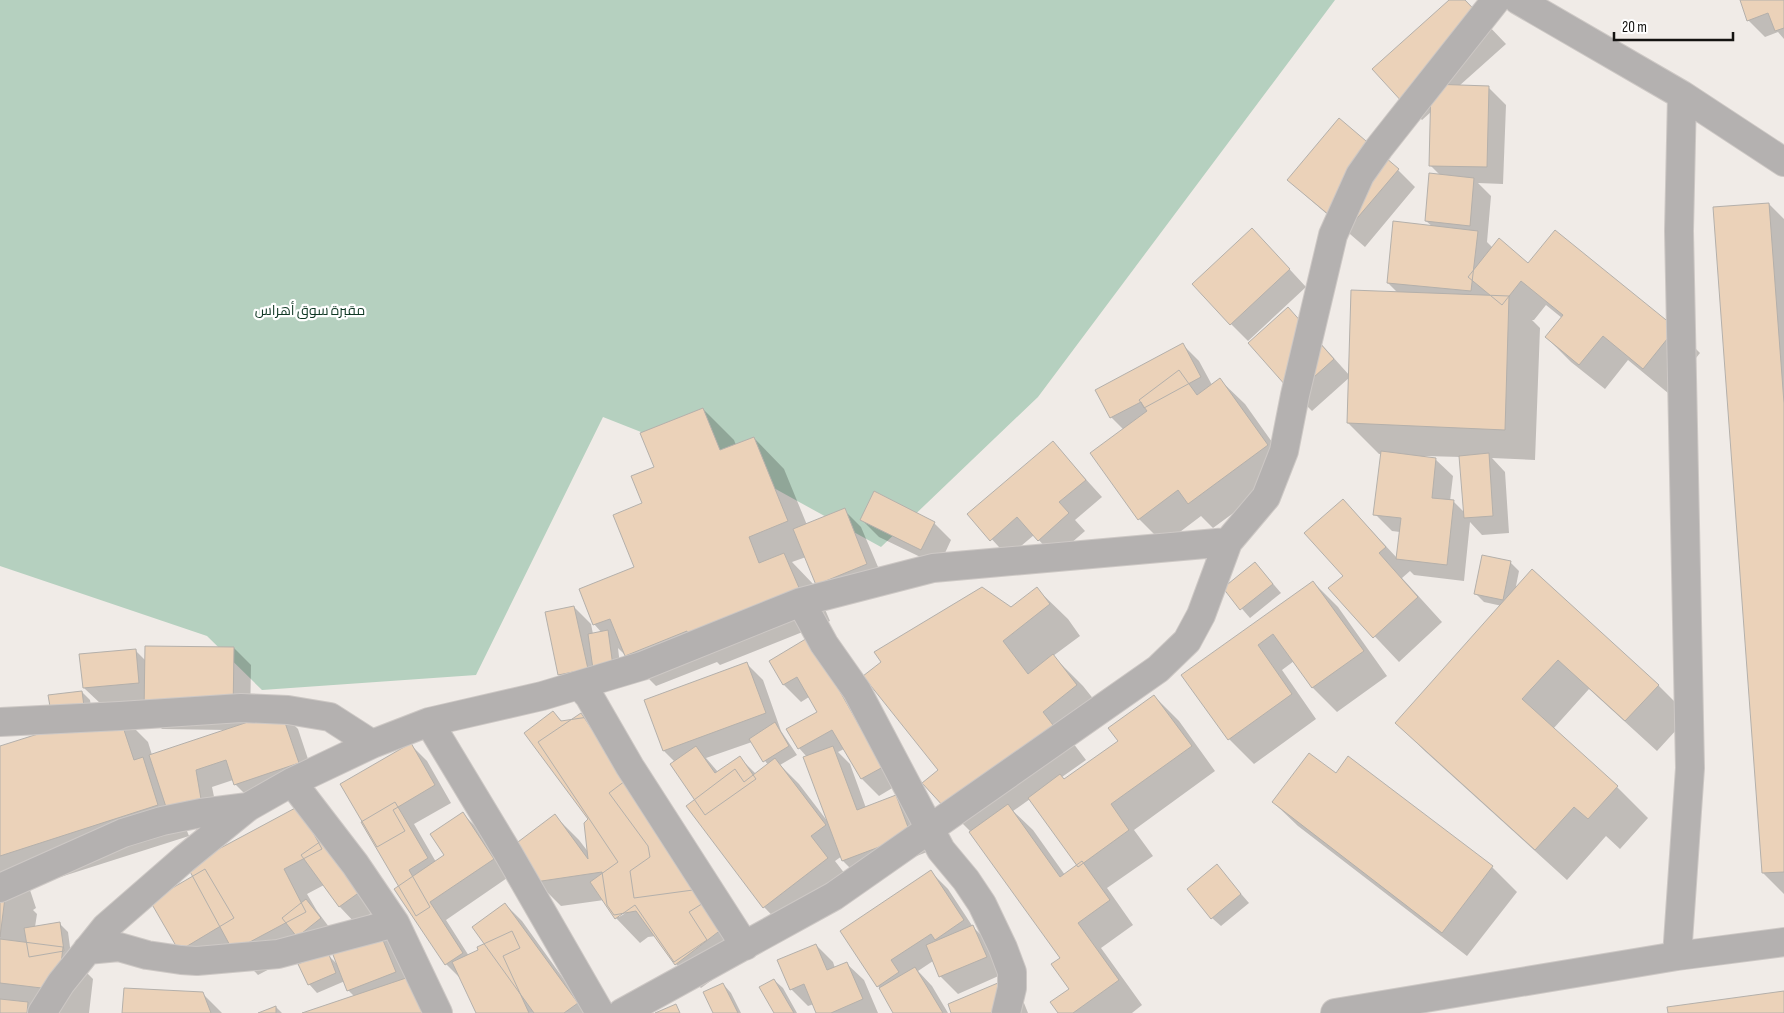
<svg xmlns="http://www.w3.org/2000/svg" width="1784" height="1013" font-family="'Sofia Sans Condensed',Cairo,sans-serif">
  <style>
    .green { fill: #b5d0bf }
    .shadow { fill: #0003; fill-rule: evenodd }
    .building { fill: #ebd2b9; stroke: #b4b0ab }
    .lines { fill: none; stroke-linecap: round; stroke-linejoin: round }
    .minor-casing { stroke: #cdc8c5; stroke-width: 30 }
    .minor { stroke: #b4b1b0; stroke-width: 28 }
    .labels { text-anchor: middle; stroke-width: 4.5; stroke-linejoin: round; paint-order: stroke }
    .park-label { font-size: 14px; fill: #0f3824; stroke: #fff }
  </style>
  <rect width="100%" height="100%" fill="#f0ebe7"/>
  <path class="green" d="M 0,0 L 1335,0 L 1038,397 L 881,547 L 750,475 L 603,417 L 476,675 L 262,690 L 207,636 L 0,566 Z"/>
  <path class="shadow" d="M 1451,0 L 1464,0 L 1506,44 L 1459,86 L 1489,88 L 1506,105 L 1503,184 L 1478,183 L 1491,196 L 1487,242 L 1493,248 L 1528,264 L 1676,329 L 1700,353 L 1668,393 L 1628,360 L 1605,389 L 1571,362 L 1546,337 L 1562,318 L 1546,305 L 1534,320 L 1532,320 L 1540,328 L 1535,460 L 1492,458 L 1505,472 L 1509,533 L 1482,535 L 1470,522 L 1464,581 L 1414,575 L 1410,571 L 1402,578 L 1442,622 L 1399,662 L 1330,589 L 1344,576 L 1343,500 L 1397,558 L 1400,532 L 1392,531 L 1375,514 L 1382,454 L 1379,454 L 1348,423 L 1350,377 L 1312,411 L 1295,394 L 1305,326 L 1350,376 L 1398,293 L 1388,283 L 1433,227 L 1426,221 L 1441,176 L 1430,165 L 1432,111 L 1422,120 L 1405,103 ZM 1425,456 L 1461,457 L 1465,513 L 1453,501 L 1450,501 L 1453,476 L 1435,459 L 1425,458 Z
    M 1741,0 L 1784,0 L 1784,39 L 1778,32 L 1765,37 L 1748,20 Z
    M 1339,120 L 1398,170 L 1415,187 L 1365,247 L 1306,196 L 1289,179 Z
    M 1769,204 L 1784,219 L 1784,894 L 1763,873 Z
    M 1269,247 L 1306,287 L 1248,341 L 1231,324 Z
    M 1182,344 L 1199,361 L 1212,385 L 1220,380 L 1245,404 L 1292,470 L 1213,528 L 1201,516 L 1164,544 L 1139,519 L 1092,453 L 1124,430 L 1111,417 Z
    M 703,409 L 734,440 L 736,445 L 754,438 L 784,469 L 807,525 L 844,510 L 861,527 L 884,581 L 834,601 L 806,557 L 792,562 L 815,586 L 830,621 L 720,665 L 717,662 L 656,686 L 618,648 L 621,674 L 576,692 L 559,675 L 546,613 L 574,607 L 591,624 L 593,634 L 602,633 L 594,624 L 636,568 L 644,504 L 656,468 Z
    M 1053,443 L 1102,497 L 1075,520 L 1085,531 L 1055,557 L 1034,535 L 1008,557 L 969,514 Z
    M 862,520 L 934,523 L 951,540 L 939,566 L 879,537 Z
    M 1510,562 L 1519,571 L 1515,591 L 1658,685 L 1689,716 L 1657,751 L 1589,689 L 1553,729 L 1617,787 L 1648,818 L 1620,849 L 1606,836 L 1567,880 L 1427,753 L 1396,723 L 1502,606 L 1484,602 L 1476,594 Z
    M 1255,563 L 1281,593 L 1250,618 L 1224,588 Z
    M 1313,582 L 1338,607 L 1387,676 L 1337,712 L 1313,688 L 1294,661 L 1282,670 L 1316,719 L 1254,764 L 1229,739 L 1183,675 Z
    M 1037,589 L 1068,619 L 1080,636 L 1053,656 L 1083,686 L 1107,716 L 1073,743 L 1086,760 L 1062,777 L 1065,781 L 1120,741 L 1154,696 L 1179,721 L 1215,771 L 1134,830 L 1153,856 L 1107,888 L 1133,925 L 1101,948 L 1142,1005 L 1132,1013 L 1060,1013 L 1070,989 L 1061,958 L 971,832 L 945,806 L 939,771 L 1011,609 ZM 1030,799 L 1078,865 L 1065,875 L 1033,830 L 1013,811 Z
    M 809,639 L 899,784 L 879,796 L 862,779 L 844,749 L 838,752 L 850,764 L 866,808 L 896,797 L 913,814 L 927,852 L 860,878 L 843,861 L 842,856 L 835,861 L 852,883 L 788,932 L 764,907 L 687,806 L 696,800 L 675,762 L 664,751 L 646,701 L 746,663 L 763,680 L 781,731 L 797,755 L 780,765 L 799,784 L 828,822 L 807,757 L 799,748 L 818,712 L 809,697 L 801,702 L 784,685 L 771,661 ZM 752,742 L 768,765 L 756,774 L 739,757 L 718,772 L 706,758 Z
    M 234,648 L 251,665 L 250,723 L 281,712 L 298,729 L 315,780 L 252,801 L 235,784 L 233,780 L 212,787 L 218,816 L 185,826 L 189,836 L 29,887 L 36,908 L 33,910 L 37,914 L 35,927 L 59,923 L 68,932 L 71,955 L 68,954 L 93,979 L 89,1013 L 0,1013 L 0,748 L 63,728 L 82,692 L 90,700 L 93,719 L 117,711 L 148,742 L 152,755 L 227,730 L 162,729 L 145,712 L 102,705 L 84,688 L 135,650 L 146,661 Z
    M 553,713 L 563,722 L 572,721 L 581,714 L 586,719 L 746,955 L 701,988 L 676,964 L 656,936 L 648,937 L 640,943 L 616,918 L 604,900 L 561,906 L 536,881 L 555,816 L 579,840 L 589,853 L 590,819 ZM 629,911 L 619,917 L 619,914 Z
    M 410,744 L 427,761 L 451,803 L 414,824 L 436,862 L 446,855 L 463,814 L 480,831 L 510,876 L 446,920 L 469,956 L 480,951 L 486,944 L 505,904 L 522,921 L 588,1013 L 477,1013 L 462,980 L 446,964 L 395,890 L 400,886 L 342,784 Z
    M 1349,758 L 1492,867 L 1517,892 L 1467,956 L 1298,826 L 1273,802 L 1336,774 Z
    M 299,808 L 380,907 L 356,924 L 340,907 L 324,885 L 307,894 L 317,911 L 329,927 L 330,937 L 258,975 L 234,950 L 180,950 L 194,876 Z
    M 1217,866 L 1249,903 L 1221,926 L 1212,918 Z
    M 931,872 L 948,889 L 973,927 L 990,944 L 1003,974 L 958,994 L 941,977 L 933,961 L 918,971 L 932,986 L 948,1013 L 895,1013 L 878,986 Z
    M 378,929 L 395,946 L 439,1013 L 306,1013 L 355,997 L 349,991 L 345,981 L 317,993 L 309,984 L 327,954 L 338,965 Z
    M 816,945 L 833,962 L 835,968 L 846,963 L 864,980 L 878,1013 L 818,1013 L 814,1004 L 808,1006 L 791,989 Z
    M 774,980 L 783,988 L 797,1013 L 775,1013 Z
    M 723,984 L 731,993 L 741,1013 L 714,1013 Z
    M 202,993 L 222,1013 L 124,1013 Z
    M 1022,998 L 1028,1013 L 953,1013 Z
    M 276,1007 L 282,1013 L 261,1013 Z"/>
  <path class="building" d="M 1449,0 L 1465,0 L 1490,26 L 1404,104 L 1372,69 Z
    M 1740,0 L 1784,0 L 1784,28 L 1775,31 L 1768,13 L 1747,21 Z
    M 1431,84 L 1489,86 L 1487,167 L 1429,166 Z
    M 1339,118 L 1399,169 L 1347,230 L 1287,180 Z
    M 1429,173 L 1474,178 L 1470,226 L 1425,221 Z
    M 1769,203 L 1784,403 L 1784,872 L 1762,873 L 1713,207 Z
    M 1393,221 L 1478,231 L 1471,291 L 1387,283 Z
    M 1252,228 L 1290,269 L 1230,325 L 1192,284 Z
    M 1555,230 L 1676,328 L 1643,369 L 1603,336 L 1579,365 L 1545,337 L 1563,315 L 1521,281 L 1502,305 L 1468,277 L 1499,238 L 1528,263 Z
    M 1351,290 L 1509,296 L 1505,430 L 1347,423 Z
    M 1288,307 L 1334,359 L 1294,395 L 1248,343 Z
    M 1183,343 L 1201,377 L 1144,408 L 1141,402 L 1110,418 L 1095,390 Z
    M 1179,370 L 1197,395 L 1220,378 L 1268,445 L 1188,504 L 1178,490 L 1138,520 L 1090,453 L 1147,411 L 1139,400 Z
    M 703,408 L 720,450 L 754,437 L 788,521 L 749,537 L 759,563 L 784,553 L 800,590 L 688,635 L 687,631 L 625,656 L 610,619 L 593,625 L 579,589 L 634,567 L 613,515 L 642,503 L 631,476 L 654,467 L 640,433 Z
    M 1053,441 L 1086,480 L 1059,502 L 1069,513 L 1038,541 L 1017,517 L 990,541 L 967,514 Z
    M 1381,451 L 1436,458 L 1432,498 L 1454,500 L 1447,565 L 1396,559 L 1401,518 L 1373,515 Z
    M 1489,453 L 1493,516 L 1464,518 L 1459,456 Z
    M 874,491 L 935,522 L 921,550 L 860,520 Z
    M 1343,499 L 1386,547 L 1379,553 L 1418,597 L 1373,638 L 1328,588 L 1343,576 L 1304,533 Z
    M 845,508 L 867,564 L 816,585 L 793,529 Z
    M 1482,555 L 1511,561 L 1503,600 L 1474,594 Z
    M 1255,562 L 1273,584 L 1240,610 L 1223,588 Z
    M 1532,569 L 1659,685 L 1625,721 L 1558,660 L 1522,699 L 1618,786 L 1588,819 L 1574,807 L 1535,850 L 1395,723 Z
    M 1313,581 L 1364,651 L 1312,688 L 1273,634 L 1258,645 L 1292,694 L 1228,740 L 1181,675 Z
    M 982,587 L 1011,607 L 1037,587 L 1050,604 L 1003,641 L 1028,674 L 1053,654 L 1077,685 L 1043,712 L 1056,729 L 944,807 L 922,783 L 938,770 L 863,676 L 881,662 L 874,652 Z
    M 574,606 L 588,669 L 558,675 L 545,612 Z
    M 608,630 L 613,666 L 593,669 L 588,634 Z
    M 809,637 L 883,767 L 861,779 L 832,730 L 798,749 L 786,729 L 817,712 L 797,677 L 783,685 L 769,661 Z
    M 145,646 L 234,647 L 233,714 L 144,712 Z
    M 136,649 L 139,683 L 83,688 L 79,654 Z
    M 747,662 L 766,713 L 663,751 L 644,700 Z
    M 82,691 L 85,714 L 52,718 L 48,695 Z
    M 1154,695 L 1192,746 L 1111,804 L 1129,830 L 1078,867 L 1028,798 L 1060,774 L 1064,779 L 1118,741 L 1108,728 Z
    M 117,709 L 134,760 L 143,757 L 158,805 L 0,856 L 0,746 Z
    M 281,711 L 299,763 L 234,785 L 226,760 L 196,770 L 201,799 L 167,810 L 149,755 Z
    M 553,711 L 561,721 L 595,716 L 625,781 L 609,793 L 648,846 L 650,857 L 630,871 L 634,898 L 693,890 L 722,929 L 675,965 L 636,911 L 614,915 L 607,905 L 602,872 L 535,882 L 510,848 L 555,814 L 588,859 L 584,823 L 588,819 L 524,733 Z
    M 581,713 L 708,900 L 689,912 L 707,940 L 674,962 L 635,905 L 615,919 L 590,882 L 618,862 L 538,742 Z
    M 775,722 L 789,746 L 763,762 L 749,739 Z
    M 411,743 L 435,785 L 393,810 L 405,831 L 377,847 L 340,784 Z
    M 696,746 L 715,773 L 740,756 L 756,779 L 705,815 L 670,764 Z
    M 833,746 L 857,810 L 896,795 L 911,835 L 842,861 L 803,757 Z
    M 1309,753 L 1336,773 L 1348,756 L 1493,866 L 1442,933 L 1272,802 Z
    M 775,758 L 826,825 L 811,836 L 828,858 L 763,908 L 686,806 L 735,769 L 744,782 Z
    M 395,802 L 428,858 L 409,870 L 430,907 L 416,916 L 361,822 Z
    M 1008,804 L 1060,877 L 1082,861 L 1110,900 L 1078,923 L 1119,980 L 1073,1013 L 1058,1013 L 1050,1002 L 1069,989 L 1051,964 L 1060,958 L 969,832 Z
    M 299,806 L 322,849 L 284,869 L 306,912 L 233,951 L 187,866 Z
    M 463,812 L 494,859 L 430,902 L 463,953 L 445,965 L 394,889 L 444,855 L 430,834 Z
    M 327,837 L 364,889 L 339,907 L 301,855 Z
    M 1217,864 L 1241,894 L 1211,919 L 1187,889 Z
    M 205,869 L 234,918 L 179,951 L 150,901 Z
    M 931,870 L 964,920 L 935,940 L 931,934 L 891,960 L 899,972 L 877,987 L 840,931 Z
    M 7,882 L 0,937 L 0,888 Z
    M 306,899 L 321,918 L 297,937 L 282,918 Z
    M 505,903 L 578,1003 L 564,1013 L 534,1013 L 472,927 Z
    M 60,922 L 64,951 L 29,957 L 24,928 Z
    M 973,925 L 987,957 L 939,977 L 926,945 Z
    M 378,928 L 396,972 L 347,991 L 330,947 Z
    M 512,931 L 520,948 L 503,956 L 529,1013 L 476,1013 L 452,962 L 478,950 L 477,947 Z
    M 0,939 L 63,947 L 58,990 L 0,983 Z
    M 816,944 L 827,970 L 847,962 L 863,999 L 831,1013 L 816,1013 L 804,984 L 790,990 L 777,960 Z
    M 328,952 L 336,973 L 308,985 L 298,964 Z
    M 915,967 L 943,1013 L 893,1013 L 879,988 Z
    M 412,976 L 424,1013 L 302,1013 Z
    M 774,979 L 794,1013 L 774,1013 L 759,987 Z
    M 1005,980 L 1019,1013 L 951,1013 L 948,1004 Z
    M 723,983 L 738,1013 L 713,1013 L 703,992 Z
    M 124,988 L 203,992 L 211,1013 L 122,1013 Z
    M 1784,991 L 1784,1013 L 1668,1013 L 1667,1007 Z
    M 0,999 L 28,1002 L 27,1013 L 0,1013 Z
    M 676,1004 L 680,1013 L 655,1013 Z
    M 276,1006 L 276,1013 L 258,1013 Z"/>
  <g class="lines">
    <g class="minor-casing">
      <path id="minor" d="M 1518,0 L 1682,95 L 1784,162
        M 801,602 L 824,644 L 857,691 L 941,850 L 966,880 L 982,904 L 1003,948 L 1012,972 L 1012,988 L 1006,1013
        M 579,685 L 589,696 L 630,767 L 745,946
        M 0,722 L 120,716 L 241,708 L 288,710 L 330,717 L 372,744
        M 429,722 L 508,853 L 600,1013
        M 292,782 L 355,864 L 395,923 L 438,1013
        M 0,888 L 123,833 L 162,821 L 201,813 L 248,807
        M 87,950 L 119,947 L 147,955 L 181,960 L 197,961 L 278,954 L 395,923
        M 1677,956 L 1784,942
        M 42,1013 L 61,983 L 106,927 L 184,859 L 248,807 L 292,782 L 372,744 L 429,722 L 542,696 L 642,666 L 801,602 L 933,568 L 1228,542
        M 622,1013 L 834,896 L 1158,669 L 1187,641 L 1201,615 L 1228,542 L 1266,497 L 1284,451 L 1295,395 L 1333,235 L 1360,175 L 1379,148 L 1496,0
        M 1335,1013 L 1677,956 L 1690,768 L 1679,231 L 1682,95"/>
    </g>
    <use href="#minor" class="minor"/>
  </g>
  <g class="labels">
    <g class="park-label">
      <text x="310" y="315">مقبرة سوق أهراس</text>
    </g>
  </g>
  <path d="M1614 32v8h119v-8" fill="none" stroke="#141311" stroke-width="2.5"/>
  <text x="1622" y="32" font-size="15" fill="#141311" stroke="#ffffff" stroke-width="4" paint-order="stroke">20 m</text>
</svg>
